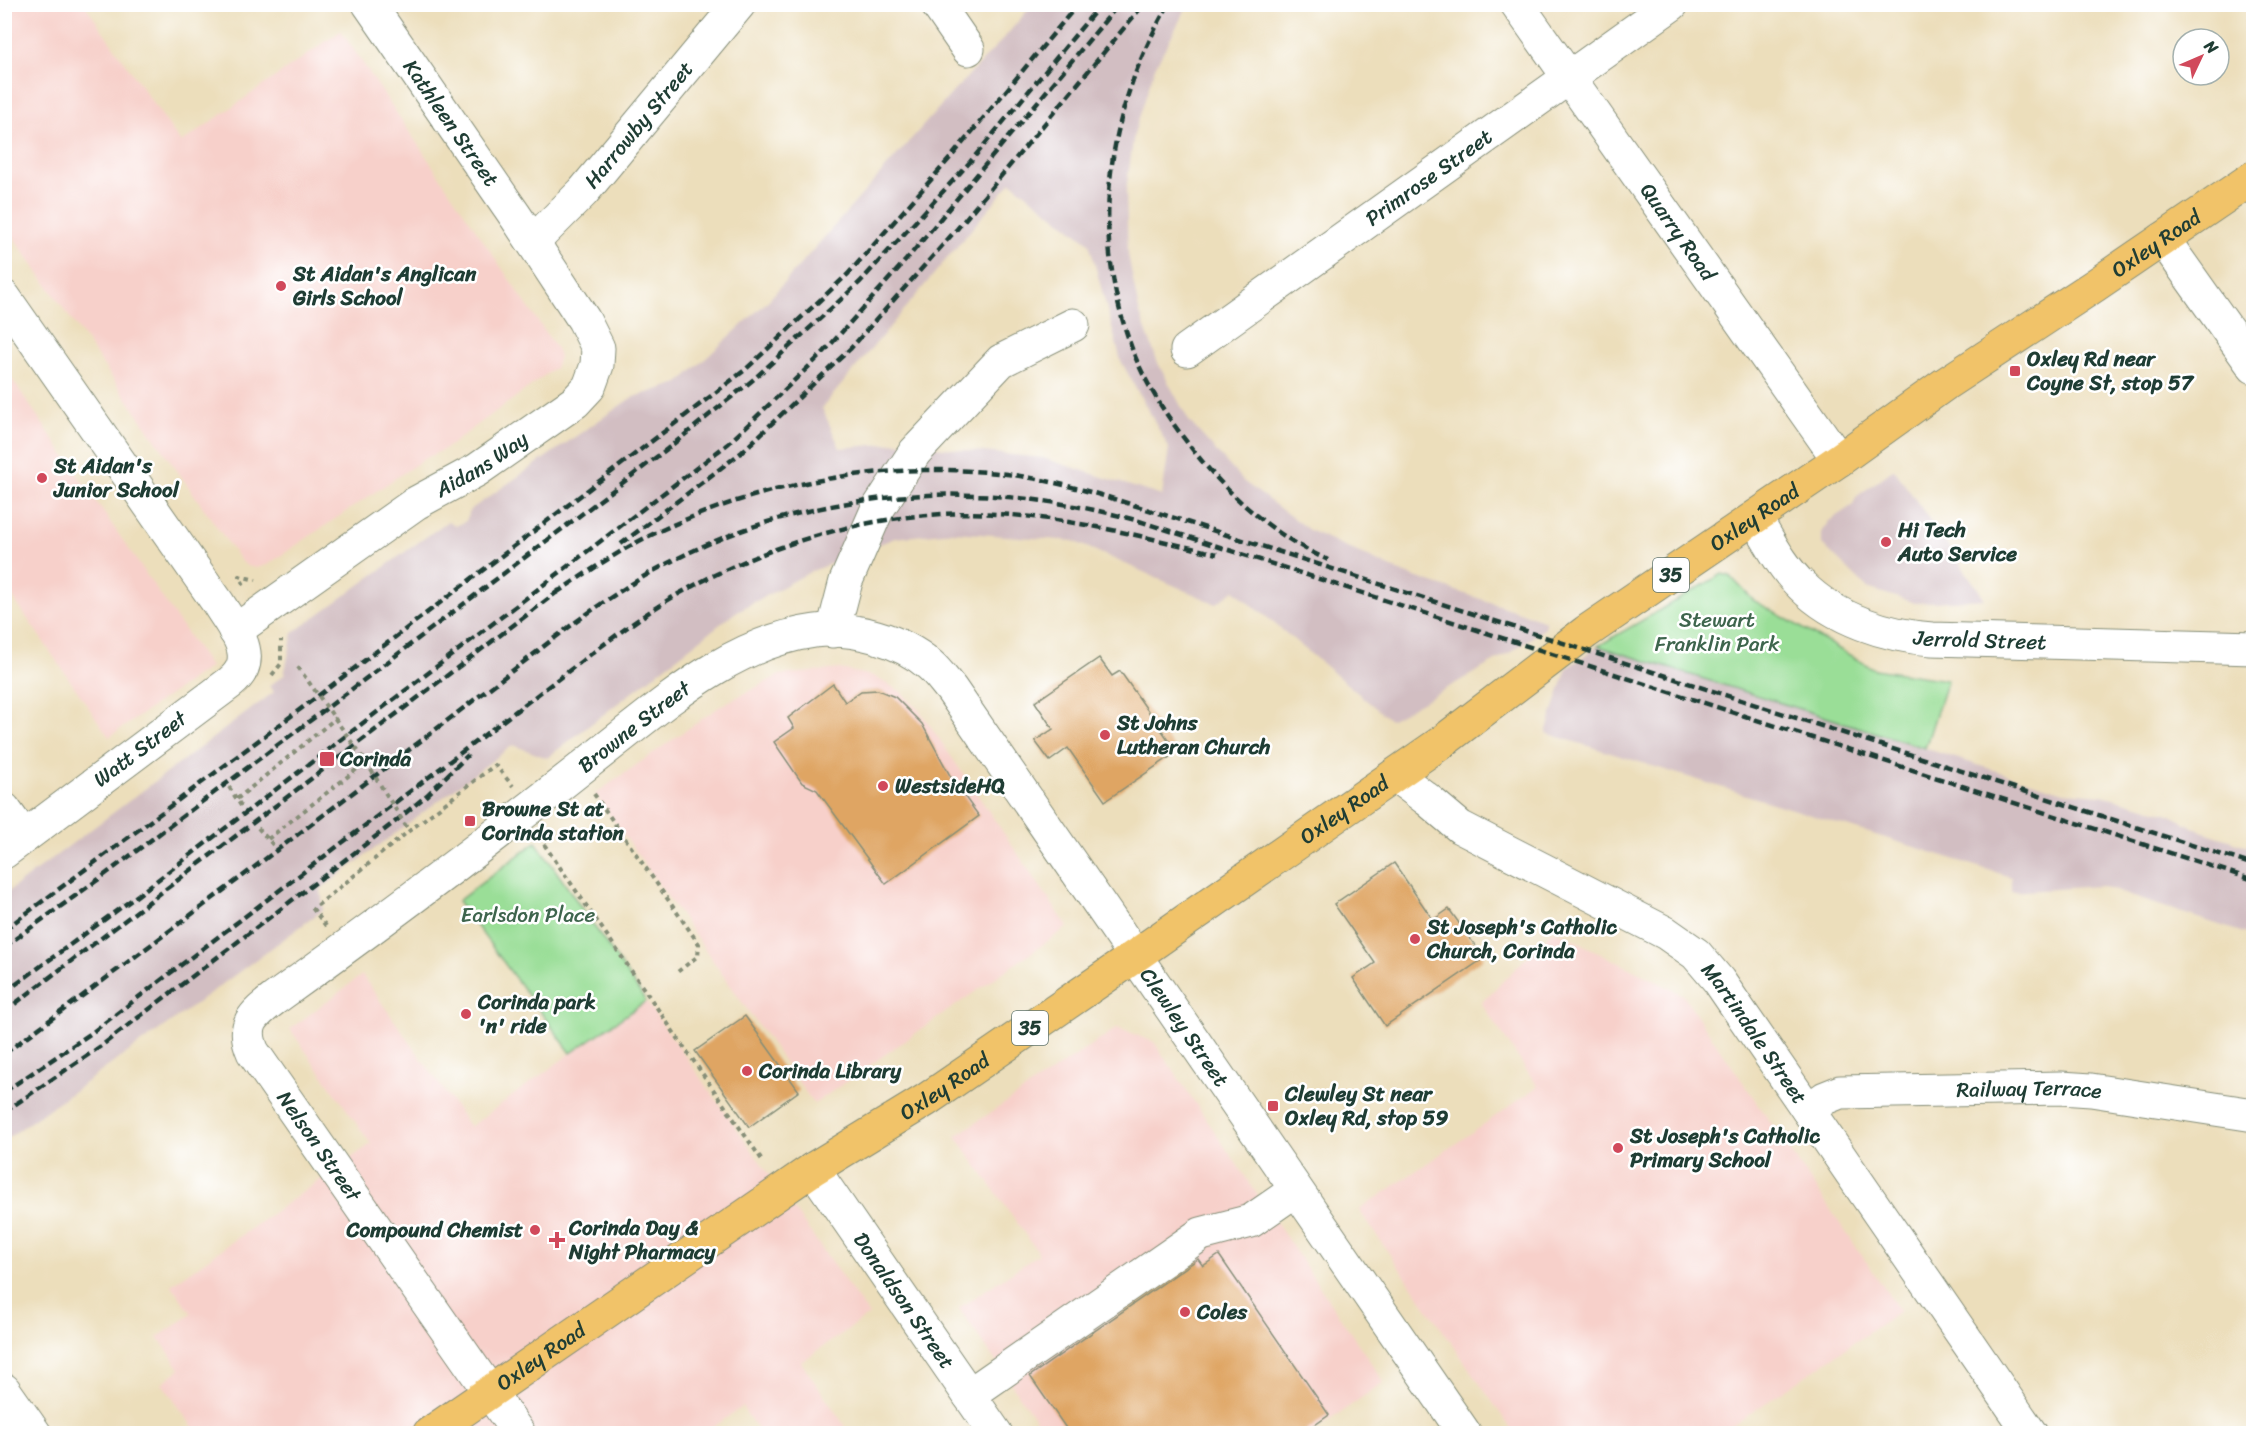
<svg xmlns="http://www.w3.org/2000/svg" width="2258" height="1438" font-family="Sriracha,sans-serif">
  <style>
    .built { fill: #f7d0ca }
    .industrial { fill: #d2bec2; fill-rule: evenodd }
    .green { fill: #9ade97; stroke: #5c8e66; stroke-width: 1.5 }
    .building { fill: #dfa563 }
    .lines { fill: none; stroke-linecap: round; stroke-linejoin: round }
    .minor-casing { stroke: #868e78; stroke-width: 35 }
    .major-casing { stroke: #868e78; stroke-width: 35 }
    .path { stroke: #868e78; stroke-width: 4; stroke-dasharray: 4.5 4.5; stroke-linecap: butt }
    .minor { stroke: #fff; stroke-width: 33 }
    .major { stroke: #f1c369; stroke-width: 33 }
    .rail { stroke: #1f3d34; stroke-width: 4.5; stroke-dasharray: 9 4.5; stroke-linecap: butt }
    .path-bridge { stroke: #868e78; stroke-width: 4; stroke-dasharray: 4.5 4.5; stroke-linecap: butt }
    .poi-dot { fill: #d1495b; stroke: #fff; stroke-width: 2 }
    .labels { text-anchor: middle; stroke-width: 5; stroke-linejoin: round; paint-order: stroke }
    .shield { fill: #fff; stroke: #627771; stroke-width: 1.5 }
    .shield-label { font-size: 20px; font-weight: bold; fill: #1f3d34 }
    .street-label { font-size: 21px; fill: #1f3d34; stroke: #fff }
    .poi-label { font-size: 21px; font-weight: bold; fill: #1f3d34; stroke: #fff; text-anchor: start }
    .park-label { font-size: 21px; fill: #3e654d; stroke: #fff }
  </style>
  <rect width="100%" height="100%" fill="#fff"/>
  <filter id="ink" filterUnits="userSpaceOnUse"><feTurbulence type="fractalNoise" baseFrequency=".0167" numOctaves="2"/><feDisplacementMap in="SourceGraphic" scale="12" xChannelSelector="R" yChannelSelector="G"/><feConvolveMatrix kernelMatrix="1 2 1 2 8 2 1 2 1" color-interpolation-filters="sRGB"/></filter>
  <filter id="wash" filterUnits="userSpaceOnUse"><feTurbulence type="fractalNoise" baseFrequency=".008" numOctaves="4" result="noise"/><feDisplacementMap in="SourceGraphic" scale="24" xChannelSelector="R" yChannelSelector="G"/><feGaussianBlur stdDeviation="1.35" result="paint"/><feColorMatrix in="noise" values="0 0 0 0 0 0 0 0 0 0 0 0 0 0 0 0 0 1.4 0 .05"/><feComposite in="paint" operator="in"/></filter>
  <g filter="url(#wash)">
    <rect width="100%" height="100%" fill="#ecdebb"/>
    <path class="built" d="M 4,5 L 85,5 L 181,143 L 341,31 L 556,348 L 559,357 L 555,368 L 445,449 L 424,459 L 267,565 L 256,568 L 247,566 L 240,560 L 5,225 Z
      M 5,369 L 210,667 L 109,737 L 5,586 Z
      M 840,669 L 873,676 L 900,691 L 920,711 L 1068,927 L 814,1104 L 595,794 L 722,705 L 780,675 Z
      M 1554,930 L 1683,995 L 1900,1311 L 1722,1433 L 1514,1433 L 1359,1210 L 1538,1087 L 1481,1003 Z
      M 362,975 L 470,1127 L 571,1053 L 646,1001 L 869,1315 L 801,1362 L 845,1426 L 835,1434 L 760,1433 L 742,1407 L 703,1434 L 197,1433 L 162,1383 L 180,1369 L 158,1337 L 192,1314 L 171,1285 L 371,1144 L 290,1029 Z
      M 1117,1028 L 1154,1042 L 1384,1382 L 1311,1433 L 1045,1433 L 959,1308 L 1039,1254 L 956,1136 Z"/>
    <path class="industrial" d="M 1032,5 L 1188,5 L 1155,67 L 1134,134 L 1126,191 L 1128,254 L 1139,311 L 1158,363 L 1189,421 L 1243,481 L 1309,530 L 1403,573 L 1546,621 L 1545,628 L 1513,651 L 1390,720 L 1234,590 L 1216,604 L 1073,541 L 953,532 L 895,538 L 812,571 L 736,612 L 547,758 L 513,745 L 321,889 L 323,910 L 186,1011 L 5,1140 L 5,894 L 274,692 L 269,686 L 284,675 L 293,633 L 448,521 L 456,526 L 466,521 L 470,510 L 631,398 L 679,383 L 767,302 L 952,93 L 1004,38 ZM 1011,182 L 1089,243 L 1121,361 L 1169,448 L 1162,496 L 1043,458 L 896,443 L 840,448 L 822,408 Z
      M 1894,469 L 1985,599 L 1915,603 L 1867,588 L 1822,544 L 1822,531 L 1829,521 L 1853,505 L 1856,497 Z
      M 1598,646 L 2064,792 L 2102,795 L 2167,813 L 2201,831 L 2253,848 L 2253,936 L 2100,886 L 2011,892 L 2011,877 L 1546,733 L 1567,668 Z"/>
    <path class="green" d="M 1722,574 L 1730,576 L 1753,600 L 1874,669 L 1947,680 L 1925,748 L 1598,646 Z
      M 536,842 L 646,1001 L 571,1053 L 458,901 Z"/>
    <g id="blocks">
      <path class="building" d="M 1099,658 L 1112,676 L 1120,671 L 1177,752 L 1105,801 L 1068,748 L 1050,761 L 1035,741 L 1053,729 L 1035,702 Z
        M 833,684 L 845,702 L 861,691 L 878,690 L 895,697 L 922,724 L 953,781 L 979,816 L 886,884 L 817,790 L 802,783 L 774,742 L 794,728 L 788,718 Z
        M 1394,863 L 1433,920 L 1449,909 L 1484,958 L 1385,1026 L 1353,978 L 1375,963 L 1334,904 Z
        M 745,1016 L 799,1091 L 749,1127 L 695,1051 Z
        M 1219,1255 L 1329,1415 L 1302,1434 L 1070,1434 L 1030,1376 L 1198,1259 L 1203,1266 Z"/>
    </g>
  </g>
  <g filter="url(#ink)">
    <use href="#blocks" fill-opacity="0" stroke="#868e78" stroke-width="1.5"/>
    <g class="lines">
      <g class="minor-casing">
        <g id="minor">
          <path d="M 937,4 L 968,49"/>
          <path id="s1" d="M 1517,4 L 1839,460"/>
          <path d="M 2163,239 L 2254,367"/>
          <path id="s2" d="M 533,242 L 583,192 L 739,4"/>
          <path d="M 4,297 L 218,603 C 233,628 261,657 231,682 L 4,852"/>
          <path id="s3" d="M 1187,350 L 1672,4"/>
          <path id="s4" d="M 1755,518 C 1769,541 1782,567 1802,586 C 1835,619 1887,636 1932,639 L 2254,648"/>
          <path id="s5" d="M 235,631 L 416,503 L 477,470 L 575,402 L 589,387 L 597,365 L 598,348 L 584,320 L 516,217 L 369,4"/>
          <path d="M 833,631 L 846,581 L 877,510 L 915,452 L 1001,361 L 1073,325"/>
          <path id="s6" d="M 1395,775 L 1428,800 L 1460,827 L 1666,933 L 1696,954 L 1719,981 L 2031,1434"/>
          <path d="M 4,809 L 24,837"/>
          <path id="s7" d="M 1808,1110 L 1825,1098 L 1840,1092 L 2061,1088 L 2091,1090 L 2254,1115"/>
          <path id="s8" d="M 813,1169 L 996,1434"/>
          <path d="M 4,1390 L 35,1434"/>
          <path d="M 969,1395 L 1201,1234 L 1251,1221 L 1296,1190"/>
          <path id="s9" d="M 519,1434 L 253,1052 C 241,1025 253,1015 274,999 C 359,938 443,876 525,812 C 558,787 590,761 622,736 C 679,691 740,641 815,631 C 853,626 901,640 930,665 C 938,672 944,681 951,689 L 1465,1434"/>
        </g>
      </g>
      <g class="major-casing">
        <g id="major">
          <path id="s10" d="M 429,1434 L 813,1169 L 926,1100 L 1102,979 L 1442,742 L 1586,632 L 1839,460 L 1945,384 L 2094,286 L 2254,177"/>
        </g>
      </g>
      <path class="path" d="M 244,585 L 239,576 L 256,580
        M 272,675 L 281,664 L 281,640
        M 229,787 L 243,809
        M 594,794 L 699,944 L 698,956 L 676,973
        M 237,799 L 336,718
        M 258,828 L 274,846
        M 539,837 L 762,1160
        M 268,839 L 366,762
        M 326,926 L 313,909 L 409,831 L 495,765 L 513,786"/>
      <use href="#minor" class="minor"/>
      <use href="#major" class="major"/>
      <path class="rail" d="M 1169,4 C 1109,105 1089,227 1129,340 C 1142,380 1167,417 1193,450 C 1229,496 1274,536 1328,560
        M 621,544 L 742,452 L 851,348 L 957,229 L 1144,4
        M 556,593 C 585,574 614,554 645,538 C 754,484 877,461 998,473 C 1055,479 1111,498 1165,515 L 2254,865
        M 4,930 L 314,699 L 745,370 L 848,274 L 951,157 L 1078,4
        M 4,947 L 103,876 L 331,705 L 667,449 L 754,379 L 860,282 L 970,162 L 1101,4
        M 4,993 L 134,898 L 729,443 L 824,352 L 906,260 L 1119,4
        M 4,1012 L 561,589
        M 4,1054 C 131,960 258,865 384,769 C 431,733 478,697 525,661 C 563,631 601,602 643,577 C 795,488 971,474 1139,521 L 2254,880
        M 4,1092 L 90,1034 L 599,648 C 626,628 653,608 682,592 C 777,539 888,508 997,514 C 1072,518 1144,537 1217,554
        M 4,1112 L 101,1046 L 396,821 L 427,795 L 468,755"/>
      <path class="path-bridge" d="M 298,667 L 366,762 L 409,831"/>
    </g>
  </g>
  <g class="poi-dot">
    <circle cx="281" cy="286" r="6"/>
    <rect x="2009" y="365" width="12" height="12" rx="3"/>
    <circle cx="42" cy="478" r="6"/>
    <circle cx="1886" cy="542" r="6"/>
    <circle cx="1105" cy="735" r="6"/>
    <rect x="319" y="751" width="16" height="16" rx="3"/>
    <circle cx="883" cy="786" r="6"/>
    <rect x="464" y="815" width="12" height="12" rx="3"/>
    <circle cx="1415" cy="939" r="6"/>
    <circle cx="466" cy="1014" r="6"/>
    <circle cx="747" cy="1071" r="6"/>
    <rect x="1267" y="1100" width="12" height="12" rx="3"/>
    <circle cx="1618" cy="1148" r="6"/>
    <circle cx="535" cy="1230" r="6"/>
    <path d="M554 1231h6v6h6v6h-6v6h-6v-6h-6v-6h6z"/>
    <circle cx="1185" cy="1312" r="6"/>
  </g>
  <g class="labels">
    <g class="shield">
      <rect x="1653" y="558" width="36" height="34" rx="4.5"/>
      <rect x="1012" y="1011" width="36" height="34" rx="4.5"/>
    </g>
    <g class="shield-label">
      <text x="1671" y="582">35</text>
      <text x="1030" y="1035">35</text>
    </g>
    <g class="street-label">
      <text transform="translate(451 123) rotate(55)" y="7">Kathleen Street</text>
      <text dy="7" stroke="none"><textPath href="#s2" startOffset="158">Harrowby Street</textPath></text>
      <text dy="7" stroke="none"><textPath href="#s3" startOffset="297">Primrose Street</textPath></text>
      <text dy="7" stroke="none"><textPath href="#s1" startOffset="279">Quarry Road</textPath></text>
      <text dy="7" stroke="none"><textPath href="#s10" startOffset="2098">Oxley Road</textPath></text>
      <text dy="7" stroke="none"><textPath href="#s5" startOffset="298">Aidans Way</textPath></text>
      <text dy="7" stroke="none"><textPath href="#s10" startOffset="1612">Oxley Road</textPath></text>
      <text dy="7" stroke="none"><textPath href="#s4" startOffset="274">Jerrold Street</textPath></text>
      <text dy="7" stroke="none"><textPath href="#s9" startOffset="981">Browne Street</textPath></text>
      <text transform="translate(140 749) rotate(-37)" y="7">Watt Street</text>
      <text dy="7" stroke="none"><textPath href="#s10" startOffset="1108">Oxley Road</textPath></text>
      <text dy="7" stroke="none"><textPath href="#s9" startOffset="1754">Clewley Street</textPath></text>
      <text dy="7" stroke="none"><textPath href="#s6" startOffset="450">Martindale Street</textPath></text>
      <text dy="7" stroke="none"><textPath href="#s10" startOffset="622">Oxley Road</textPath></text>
      <text dy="7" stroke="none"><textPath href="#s7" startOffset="226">Railway Terrace</textPath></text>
      <text transform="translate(319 1146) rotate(55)" y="7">Nelson Street</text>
      <text dy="7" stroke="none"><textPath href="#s8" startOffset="160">Donaldson Street</textPath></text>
      <text dy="7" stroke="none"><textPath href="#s10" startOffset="136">Oxley Road</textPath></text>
    </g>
    <g class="poi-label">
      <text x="293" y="281">St Aidan's Anglican<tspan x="293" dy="24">Girls School</tspan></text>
      <text x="2027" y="366">Oxley Rd near<tspan x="2027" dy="24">Coyne St, stop 57</tspan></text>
      <text x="54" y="473">St Aidan's<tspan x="54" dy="24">Junior School</tspan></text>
      <text x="1898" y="537">Hi Tech<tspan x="1898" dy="24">Auto Service</tspan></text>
      <text x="1117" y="730">St Johns<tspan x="1117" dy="24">Lutheran Church</tspan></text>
      <text x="340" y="766">Corinda</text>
      <text x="895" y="793">WestsideHQ</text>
      <text x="482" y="816">Browne St at<tspan x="482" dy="24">Corinda station</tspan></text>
      <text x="1427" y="934">St Joseph's Catholic<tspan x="1427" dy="24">Church, Corinda</tspan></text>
      <text x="478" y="1009">Corinda park<tspan x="478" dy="24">'n' ride</tspan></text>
      <text x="759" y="1078">Corinda Library</text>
      <text x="1285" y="1101">Clewley St near<tspan x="1285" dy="24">Oxley Rd, stop 59</tspan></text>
      <text x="1630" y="1143">St Joseph's Catholic<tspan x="1630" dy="24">Primary School</tspan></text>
      <text x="569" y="1235">Corinda Day &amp;<tspan x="569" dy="24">Night Pharmacy</tspan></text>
      <text x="523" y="1237" text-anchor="end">Compound Chemist</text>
      <text x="1197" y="1319">Coles</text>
    </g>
    <g class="park-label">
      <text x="1717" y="627">Stewart<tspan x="1717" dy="24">Franklin Park</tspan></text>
      <text x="528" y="922">Earlsdon Place</text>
    </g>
  </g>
  <rect width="2258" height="1438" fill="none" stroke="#fff" stroke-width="24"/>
  <g transform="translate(2201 57) rotate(46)"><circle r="28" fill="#ffffff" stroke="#a5b1ae" stroke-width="1.5"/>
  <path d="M0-4.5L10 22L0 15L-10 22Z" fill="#d1495b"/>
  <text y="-9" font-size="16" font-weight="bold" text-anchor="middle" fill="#1f3d34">N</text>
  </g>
</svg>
